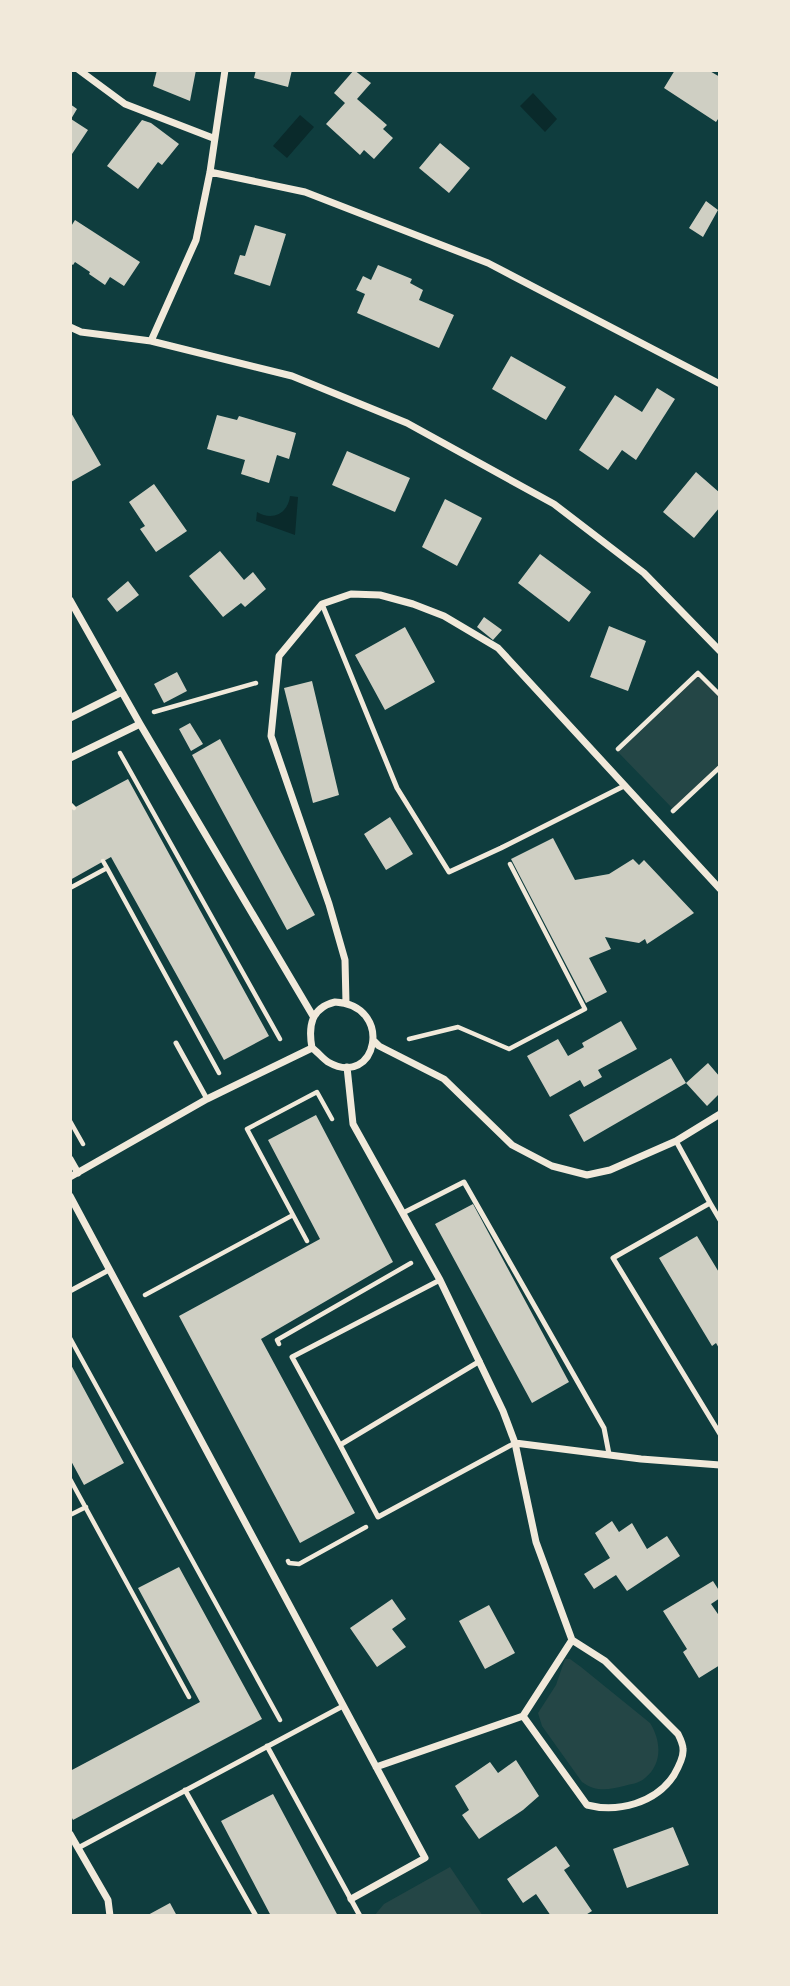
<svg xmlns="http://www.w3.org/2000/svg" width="790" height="1986" font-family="'Public Sans',sans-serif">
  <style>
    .green { fill: #244646 }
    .water { fill: #0a2a2b }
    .building { fill: #cfcfc3 }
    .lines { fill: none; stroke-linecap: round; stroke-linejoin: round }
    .path { stroke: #f1e9da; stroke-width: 4.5 }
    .service { stroke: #f1e9da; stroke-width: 5 }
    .minor { stroke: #f1e9da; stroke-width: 7 }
  </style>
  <rect width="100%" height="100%" fill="#0f3d3e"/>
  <path class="green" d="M 698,674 L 720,697 L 720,765 L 674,810 L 618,752 Z
    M 565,1659 L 570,1659 L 581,1667 L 650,1723 C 661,1740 663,1764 645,1778 C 640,1783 631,1784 624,1786 C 608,1790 596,1792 582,1782 L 542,1726 L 538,1713 L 556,1685 Z
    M 450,1867 L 483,1916 L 374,1916 L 384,1904 Z"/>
  <path class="water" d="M 533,93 L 557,119 L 545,132 L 520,106 Z
    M 300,115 L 314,127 L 287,158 L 273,146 Z
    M 290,496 L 298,497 L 295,535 L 256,521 L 257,512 C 272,521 288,514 290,496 Z"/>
  <path class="building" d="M 157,70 L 196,70 L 190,101 L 153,86 Z
    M 256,70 L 292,70 L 288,87 L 254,78 Z
    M 354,70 L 371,83 L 357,99 L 387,125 L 383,129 L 393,138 L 374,159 L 364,150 L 360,155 L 326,124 L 345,103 L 334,93 Z
    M 675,70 L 708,70 L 720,77 L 720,116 L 716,122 L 664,88 Z
    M 70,104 L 77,109 L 71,119 L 88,130 L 70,157 Z
    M 142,120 L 151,123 L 179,144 L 162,165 L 158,162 L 138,189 L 107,166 Z
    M 440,143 L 470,168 L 449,193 L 419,168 Z
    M 706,201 L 718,210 L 703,237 L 689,228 Z
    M 75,220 L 140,262 L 124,286 L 110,277 L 105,285 L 89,274 L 90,272 L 75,262 L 73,265 L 70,263 L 70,228 Z
    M 255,225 L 286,234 L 270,286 L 234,274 L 240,255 L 245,256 Z
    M 378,265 L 412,279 L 410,283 L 423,290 L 419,300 L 454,315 L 439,348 L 357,313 L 365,294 L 356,290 L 363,276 L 371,280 Z
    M 511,356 L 566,387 L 546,420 L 492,389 Z
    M 657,388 L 675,399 L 636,460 L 622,450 L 608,470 L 579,450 L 615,395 L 642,412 Z
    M 70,411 L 101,465 L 71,482 L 70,480 Z
    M 217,415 L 237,420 L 239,416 L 296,433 L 289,459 L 277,455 L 269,483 L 241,474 L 245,460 L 207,449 Z
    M 347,451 L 410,478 L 395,512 L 332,485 Z
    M 696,472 L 720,493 L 720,507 L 694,538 L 663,512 Z
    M 154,484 L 187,531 L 156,552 L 140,529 L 145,526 L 129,502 Z
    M 445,499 L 482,518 L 457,566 L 422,547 Z
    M 220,551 L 244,580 L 253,572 L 266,589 L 245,607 L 241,603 L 223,617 L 189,576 Z
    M 540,554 L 591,592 L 569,622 L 518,583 Z
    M 128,581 L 139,595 L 117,612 L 107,599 Z
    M 484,617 L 502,630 L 493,640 L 477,627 Z
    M 609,626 L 646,641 L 628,691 L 590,677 Z
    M 405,627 L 435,682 L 385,710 L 355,655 Z
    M 177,672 L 187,691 L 164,703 L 154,684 Z
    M 312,681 L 339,795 L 313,803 L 284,688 Z
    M 190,723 L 203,744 L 191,751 L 179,729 Z
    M 220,739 L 315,915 L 287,930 L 192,755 Z
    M 128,779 L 269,1036 L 224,1060 L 111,857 L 70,880 L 70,810 Z
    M 390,817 L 413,854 L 386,870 L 364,834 Z
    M 553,838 L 575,880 L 609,874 L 633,859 L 639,865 L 644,860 L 694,913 L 647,944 L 645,939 L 639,943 L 605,937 L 611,949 L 589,958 L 607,992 L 586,1003 L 511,859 Z
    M 621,1021 L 637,1049 L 598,1070 L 602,1077 L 584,1087 L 580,1080 L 550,1097 L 527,1056 L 558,1039 L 568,1056 L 584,1047 L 582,1043 Z
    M 671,1058 L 686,1083 L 584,1142 L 569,1115 Z
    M 708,1063 L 720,1077 L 720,1093 L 707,1106 L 686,1083 Z
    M 316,1115 L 393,1262 L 261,1339 L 355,1513 L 300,1543 L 179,1316 L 320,1239 L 268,1140 Z
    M 473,1204 L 569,1382 L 532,1403 L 435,1224 Z
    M 697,1236 L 720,1274 L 720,1350 L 716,1343 L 712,1346 L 659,1258 Z
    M 70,1363 L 124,1463 L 84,1485 L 70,1459 Z
    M 612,1521 L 619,1532 L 632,1523 L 647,1549 L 667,1536 L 680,1556 L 627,1591 L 616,1575 L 594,1589 L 584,1574 L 610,1558 L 595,1533 Z
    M 179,1567 L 262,1719 L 73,1820 L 70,1814 L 70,1771 L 200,1702 L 138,1588 Z
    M 713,1581 L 720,1592 L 720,1598 L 711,1604 L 720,1617 L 720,1665 L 699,1678 L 683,1652 L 687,1649 L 663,1611 Z
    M 392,1599 L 406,1619 L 392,1629 L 406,1647 L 377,1667 L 350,1628 Z
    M 489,1605 L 515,1653 L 485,1669 L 459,1621 Z
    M 516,1760 L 539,1796 L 523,1810 L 479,1839 L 462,1815 L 469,1810 L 455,1786 L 490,1762 L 498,1773 Z
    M 273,1794 L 338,1916 L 271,1916 L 221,1821 Z
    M 673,1827 L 689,1865 L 627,1888 L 613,1849 Z
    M 556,1846 L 570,1866 L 564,1870 L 592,1911 L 584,1916 L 551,1916 L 536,1894 L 523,1903 L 507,1879 Z
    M 170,1903 L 177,1916 L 146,1916 Z"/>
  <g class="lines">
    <path class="path" d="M 154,712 L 256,683
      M 618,749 L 698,673 L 720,695
      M 120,753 L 280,1039
      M 70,804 L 74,808
      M 673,811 L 720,767
      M 107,868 L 219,1073
      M 70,888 L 107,868 L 103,861
      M 409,1039 L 458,1027 L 509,1049 L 585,1009 L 510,864
      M 70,1121 L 83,1144
      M 307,1241 L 247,1129 L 317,1092 L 332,1119
      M 145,1295 L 293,1215
      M 70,1338 L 280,1720
      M 279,1344 L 277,1340 L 411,1263
      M 70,1479 L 189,1697
      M 70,1515 L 86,1507
      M 288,1561 L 289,1563 L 299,1564 L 366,1527"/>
    <path class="service" d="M 322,604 L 397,788 L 449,872 L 501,848 L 624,786
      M 176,1043 L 207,1099
      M 676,1141 L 710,1203
      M 403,1213 L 464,1182 L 604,1428 L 609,1454
      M 720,1220 L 710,1203 L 613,1258 L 720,1434
      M 70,1291 L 109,1270
      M 480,1361 L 340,1445 L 378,1517 L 515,1443
      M 340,1445 L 292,1357 L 440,1280
      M 267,1746 L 360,1916
      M 185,1790 L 256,1916
      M 78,1848 L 343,1706"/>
    <path class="minor" d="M 79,70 L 125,104 L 213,138
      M 210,172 L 305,192 L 488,263 L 720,384
      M 70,327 L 81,332 L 151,341 L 196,240 L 210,172 L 225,70
      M 151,341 L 292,376 L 407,423 L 554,504 L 644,573 L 720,651
      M 70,600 L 140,724 L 313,1016
      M 70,718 L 122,692
      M 70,758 L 140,724
      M 335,1002 C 395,1005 377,1090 328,1062 C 322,1058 317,1051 312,1048 C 308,1026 311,1008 335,1002 Z
      M 346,1003 L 345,960 L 329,904 L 271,736 L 279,656 L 322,604 L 351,594 L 380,595 L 413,604 L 444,616 L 498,648 L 720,889
      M 373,1040 L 379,1046 L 444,1079 L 512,1145 L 552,1166 L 587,1175 L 610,1170 L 676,1141 L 720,1114
      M 347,1067 L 353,1124 L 440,1280 L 503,1411 L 515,1443 L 536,1542 L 572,1640
      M 70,1159 L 78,1173
      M 70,1177 L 207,1099 L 312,1048
      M 70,1196 L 425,1858 L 351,1899
      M 515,1443 L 641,1459 L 720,1465
      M 572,1640 L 605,1661 L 678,1734 C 680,1738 683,1745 683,1749 C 684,1757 678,1768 674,1775 C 656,1803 618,1813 587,1805 L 523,1716 Z
      M 376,1767 L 523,1716
      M 70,1834 L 108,1900 L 110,1916"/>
  </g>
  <rect width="790" height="1986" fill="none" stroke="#f1e9da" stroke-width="144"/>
</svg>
